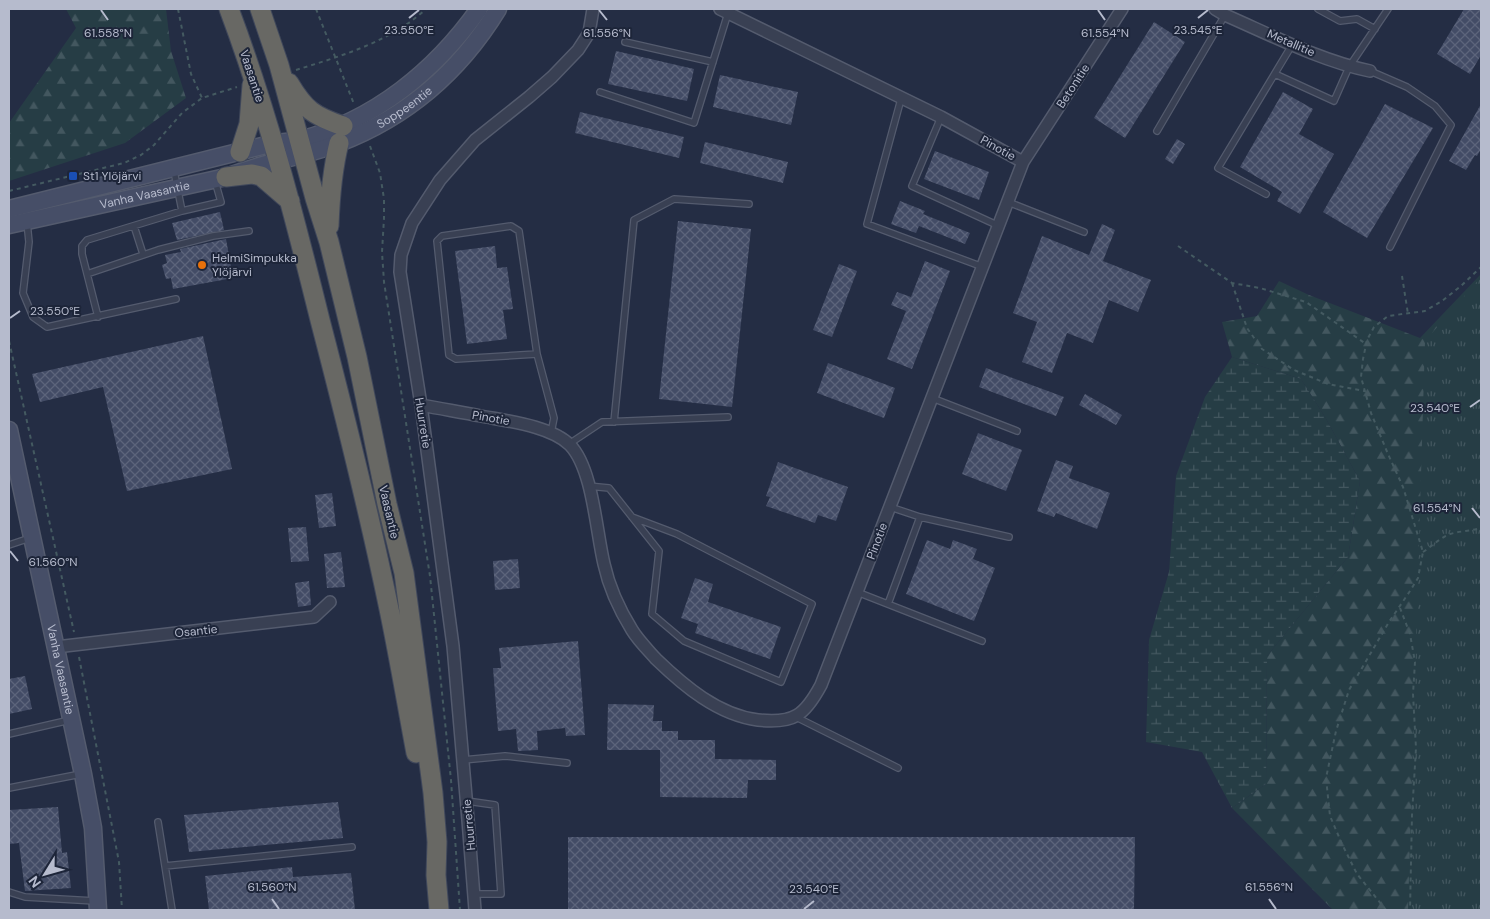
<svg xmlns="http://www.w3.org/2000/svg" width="1490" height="919" font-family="'DM Sans',sans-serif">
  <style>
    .forest { fill: url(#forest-firs) }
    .wetland { fill: url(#wetland-marsh) }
    .park { fill: url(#park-tufts) }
    .building { fill: url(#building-cross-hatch) }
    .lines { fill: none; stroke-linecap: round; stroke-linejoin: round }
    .service-casing { stroke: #545b6e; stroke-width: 8 }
    .minor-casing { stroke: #545b6e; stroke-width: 14 }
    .secondary-casing { stroke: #545b6e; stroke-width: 19 }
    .trunk-casing { stroke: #40485b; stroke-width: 21 }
    .path { stroke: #445a61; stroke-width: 2; stroke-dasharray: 4 4; stroke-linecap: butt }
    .service { stroke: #394053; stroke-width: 5.5 }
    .minor { stroke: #394053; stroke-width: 11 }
    .secondary { stroke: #464e67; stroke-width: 16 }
    .trunk { stroke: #686864; stroke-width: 19 }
    .ticks { fill: none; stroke: #b6bbcd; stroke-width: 2 }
    .transit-dot { fill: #1a4fb4; stroke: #1d2539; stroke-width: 2 }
    .food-dot { fill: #e8710a; stroke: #1d2539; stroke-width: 2 }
    .labels { text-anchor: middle; stroke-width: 4; stroke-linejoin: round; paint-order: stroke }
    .street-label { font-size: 12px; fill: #b6bbcd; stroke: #1d2539 }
    .poi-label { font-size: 12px; fill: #b6bbcd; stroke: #1d2539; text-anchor: start }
    .ticks-label { font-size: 12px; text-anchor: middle; fill: #b6bbcd; stroke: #1d2539; stroke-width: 4; stroke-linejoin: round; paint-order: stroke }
  </style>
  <defs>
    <pattern id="forest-firs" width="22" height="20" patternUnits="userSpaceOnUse" patternTransform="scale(1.25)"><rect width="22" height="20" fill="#263d45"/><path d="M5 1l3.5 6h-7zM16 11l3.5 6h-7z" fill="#43575f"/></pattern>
    <pattern id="wetland-marsh" width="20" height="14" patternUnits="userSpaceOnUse" patternTransform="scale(1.25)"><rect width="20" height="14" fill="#263d45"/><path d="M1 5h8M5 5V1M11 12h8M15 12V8" fill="none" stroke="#43575f"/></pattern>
    <pattern id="park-tufts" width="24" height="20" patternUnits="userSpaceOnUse" patternTransform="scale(1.25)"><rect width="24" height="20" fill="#263d45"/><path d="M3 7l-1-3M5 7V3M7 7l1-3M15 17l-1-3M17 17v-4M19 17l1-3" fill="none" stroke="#43575f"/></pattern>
    <pattern id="building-cross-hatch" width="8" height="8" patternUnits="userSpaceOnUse" patternTransform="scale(1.25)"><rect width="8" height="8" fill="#434c66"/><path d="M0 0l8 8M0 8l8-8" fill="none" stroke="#5c647b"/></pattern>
  </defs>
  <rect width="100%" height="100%" fill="#242d44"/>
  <path class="forest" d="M 66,9 L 166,9 L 171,51 L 186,98 L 125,143 L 9,181 L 9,123 L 76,28 Z
    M 1481,274 L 1481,910 L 1333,910 L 1232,808 L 1266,784 L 1267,656 L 1348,557 L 1360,481 L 1325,417 L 1301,379 L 1232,357 L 1222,322 L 1257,316 L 1279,281 L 1309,295 L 1420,338 Z"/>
  <path class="wetland" d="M 1232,357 L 1301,379 L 1325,417 L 1360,481 L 1348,557 L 1267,656 L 1266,784 L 1232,808 L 1202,752 L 1146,742 L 1149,640 L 1169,572 L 1176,476 L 1205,397 Z"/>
  <path class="park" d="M 1481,277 L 1481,910 L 1408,910 L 1425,341 Z"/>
  <path class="building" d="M 1464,9 L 1481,9 L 1481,55 L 1470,74 L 1437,54 Z
    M 1154,22 L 1185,42 L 1125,138 L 1094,118 Z
    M 616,51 L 694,69 L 687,101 L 608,84 Z
    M 720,75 L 798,92 L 791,125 L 713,107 Z
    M 1283,92 L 1313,109 L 1299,134 L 1334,154 L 1300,214 L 1277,201 L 1282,192 L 1240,167 Z
    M 1385,104 L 1433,128 L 1367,238 L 1323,212 Z
    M 1481,104 L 1481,149 L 1477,156 L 1475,155 L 1466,170 L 1449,161 Z
    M 580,112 L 684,137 L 679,158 L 575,133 Z
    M 1177,139 L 1185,144 L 1173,164 L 1165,159 Z
    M 705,142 L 788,162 L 783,183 L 700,163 Z
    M 935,151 L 989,172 L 979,200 L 924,179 Z
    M 900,201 L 925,211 L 923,214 L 970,233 L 965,244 L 919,226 L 916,233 L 891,224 Z
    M 220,212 L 224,230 L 177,240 L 172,223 Z
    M 678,221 L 751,229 L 732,407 L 659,399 Z
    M 1102,224 L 1115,230 L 1103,261 L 1151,280 L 1138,312 L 1109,300 L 1093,343 L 1067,333 L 1052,373 L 1022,362 L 1037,322 L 1013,313 L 1042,236 L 1089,255 Z
    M 226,239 L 233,278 L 173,289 L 171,278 L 166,279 L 162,265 L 167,263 L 165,255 L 181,252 L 180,249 Z
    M 495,246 L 497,268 L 507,267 L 513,309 L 503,310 L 507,339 L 467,344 L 455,251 Z
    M 925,261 L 950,271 L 912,369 L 887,359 L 906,311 L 891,305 L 897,292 L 911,297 Z
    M 839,264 L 857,271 L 832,337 L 813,330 Z
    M 203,336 L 232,469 L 127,491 L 103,387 L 40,402 L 32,374 Z
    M 828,363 L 895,388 L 884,418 L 817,393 Z
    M 986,368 L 1064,397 L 1056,416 L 979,387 Z
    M 1085,394 L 1122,415 L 1116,425 L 1079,405 Z
    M 978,433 L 1022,450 L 1006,491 L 962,474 Z
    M 1056,460 L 1073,466 L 1069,478 L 1110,493 L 1097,529 L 1056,513 L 1054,517 L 1037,511 Z
    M 778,462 L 848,487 L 836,521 L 818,515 L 815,523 L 766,506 L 770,497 L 766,496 Z
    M 332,493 L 336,526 L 319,528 L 315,495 Z
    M 306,527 L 309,561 L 291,562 L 288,528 Z
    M 927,540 L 950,549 L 953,540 L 977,549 L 973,559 L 995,568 L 974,621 L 906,594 Z
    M 341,552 L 345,587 L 327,588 L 324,554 Z
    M 518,559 L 520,588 L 495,590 L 493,561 Z
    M 695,578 L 713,584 L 708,602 L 781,627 L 770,659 L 695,633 L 698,624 L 681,618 Z
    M 309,581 L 311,605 L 298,607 L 295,583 Z
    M 578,641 L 585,735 L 566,736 L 565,728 L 537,731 L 538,750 L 518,751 L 516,729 L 498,731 L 493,668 L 501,668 L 499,648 Z
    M 25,676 L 32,709 L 9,714 L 9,679 Z
    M 608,704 L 654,705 L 653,721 L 662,721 L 662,731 L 678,731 L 678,740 L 715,740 L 715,759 L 776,760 L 776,780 L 748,780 L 747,798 L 660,797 L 660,750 L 607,750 Z
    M 338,802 L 343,838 L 189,852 L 184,815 Z
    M 58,807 L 62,853 L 67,852 L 71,888 L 25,891 L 19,843 L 9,844 L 9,810 Z
    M 568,837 L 1135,837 L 1134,910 L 568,910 Z
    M 292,867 L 293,877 L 351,873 L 355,910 L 209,910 L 205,876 Z"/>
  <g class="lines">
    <g class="service-casing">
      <path id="service" d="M 1318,9 L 1340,21 L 1357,19 L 1375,29
        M 625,42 L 713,62
        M 1370,71 L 1407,87 L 1435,106 L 1451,125 L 1390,247
        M 1275,74 L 1334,101 L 1349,67 L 1388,9
        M 600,92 L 694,123 L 728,13
        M 901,99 L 867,224 L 983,267
        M 941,117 L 912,186 L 999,226
        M 1157,131 L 1225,15
        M 174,171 L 182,211
        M 1266,194 L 1218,168 L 1292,45
        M 1008,202 L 1084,232
        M 27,222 L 29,242 L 23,293 L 33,317 L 47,327 L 176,299
        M 134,226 L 143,254
        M 87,274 L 158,250 L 213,236 L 249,231
        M 98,317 L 82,254 L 82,246 L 87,240 L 182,211 L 221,202 L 215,181
        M 537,354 L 456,359 L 449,355 L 437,241 L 442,236 L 511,226 L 519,231 L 537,354 L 554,418 L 551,433
        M 932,398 L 1017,431
        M 614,422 L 634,220 L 674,199 L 749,204
        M 569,444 L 602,422 L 728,417
        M 588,486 L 609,488 L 659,551 L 652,614 L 684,641 L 781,682 L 812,604 L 677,534 L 632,517
        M 920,517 L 1009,537
        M 9,545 L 30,538
        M 857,592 L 982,641
        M 888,604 L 920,517 L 890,507
        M 796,717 L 898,768
        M 9,734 L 70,720
        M 463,760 L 505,756 L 567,763
        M 9,788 L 81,774
        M 467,801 L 495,805 L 501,894 L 474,894
        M 158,822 L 172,910
        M 165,866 L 352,847
        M 9,892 L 25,897 L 95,901"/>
    </g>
    <g class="minor-casing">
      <path id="minor" d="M 1215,9 L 1225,15 C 1271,35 1321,61 1370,71
        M 1023,162 L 1122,9
        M 421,405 C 441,409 461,412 481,416 C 507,421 551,426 570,445 C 593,469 596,531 604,564 C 609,587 619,609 632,630 C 638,640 648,650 656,659 C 684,686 718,715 758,720 C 794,724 805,715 821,685 L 1023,162 L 941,117 L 720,9
        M 56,647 L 314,617 L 330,602
        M 475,910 L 468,820 L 453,646 L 421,405 L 400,272 L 401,255 L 412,223 L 440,180 L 475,140 L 529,97 L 552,77 L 578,50 L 589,33 L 593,9"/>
    </g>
    <g class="secondary-casing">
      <g id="secondary">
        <path d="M 9,209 L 274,143 C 282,142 292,142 300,140 C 375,120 435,71 479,9"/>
        <path id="s1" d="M 9,225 L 226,177 C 243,171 259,166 277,161 C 298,156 319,151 339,143 C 407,117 460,71 498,9"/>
        <path id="s2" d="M 9,430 L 83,774 L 93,828 L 98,910"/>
      </g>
    </g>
    <g class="trunk-casing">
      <path id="trunk" d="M 229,9 C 267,110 294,215 320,320 C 345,416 369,512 389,609 C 399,657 407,705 416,753
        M 260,9 L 279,65 L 315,198 L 329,242 L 357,357 L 387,504 L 404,573 L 433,793 L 437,842 L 436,875 L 439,910
        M 289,83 C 305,110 314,116 343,126
        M 240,152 L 249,124 L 252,85
        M 226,177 L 252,174 L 261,176 L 290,201
        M 329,226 C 330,198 332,171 339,143"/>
    </g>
    <path class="path" d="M 178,9 L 191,74 L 202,98
      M 316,9 L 354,104
      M 296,70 C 341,56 390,42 426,9
      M 370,146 L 380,173 L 384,199 L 384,218 L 382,252 L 384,282 L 430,576 L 451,780 L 460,910
      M 9,191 L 124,163 L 141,155 L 154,145 L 182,113 L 202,98 L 237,87
      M 1178,246 L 1232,283 L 1260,288 L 1306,302 L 1366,344
      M 1402,276 L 1408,314
      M 1232,283 L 1247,328 L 1262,349 L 1294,370 L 1328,384 L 1364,391
      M 9,341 L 74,632
      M 1423,552 C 1432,546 1440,538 1450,534 C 1460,531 1471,531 1481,528
      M 1400,608 L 1410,634 L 1415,662 L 1413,694 L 1416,748 L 1412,815 L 1410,910
      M 79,657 L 119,862 L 122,910
      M 1386,910 L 1357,874 L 1342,844 L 1330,816 L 1326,778 L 1336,731 L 1349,690 L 1389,622 L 1410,591 L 1418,578 L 1423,552 L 1403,487 L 1388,454 L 1371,413 L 1361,377 L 1363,359 L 1367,340 L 1374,327 L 1388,316 L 1425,311 L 1442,301 L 1461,286 L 1481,267"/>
    <use href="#service" class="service"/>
    <use href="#minor" class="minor"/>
    <use href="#secondary" class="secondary"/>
    <use href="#trunk" class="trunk"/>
  </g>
  <path class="ticks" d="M 101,10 L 108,20M 599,10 L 607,20M 1098,10 L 1105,20M 409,18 L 419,10M 1198,18 L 1208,10M 10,318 L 20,311M 1470,407 L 1480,400M 1472,508 L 1480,518M 10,551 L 18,561M 272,899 L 279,909M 1269,899 L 1276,909M 804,909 L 814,901"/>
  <rect class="transit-dot" x="68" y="171" width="10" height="10" rx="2.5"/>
  <circle class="food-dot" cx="202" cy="265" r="5"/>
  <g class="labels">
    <g class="street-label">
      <text transform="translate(1291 43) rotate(23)" y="4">Metallitie</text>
      <text transform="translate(252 76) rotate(72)" y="4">Vaasantie</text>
      <text transform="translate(1073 86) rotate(-57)" y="4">Betonitie</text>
      <text dy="4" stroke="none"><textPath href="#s1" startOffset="415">Soppeentie</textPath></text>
      <text transform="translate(998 148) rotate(29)" y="4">Pinotie</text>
      <text dy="4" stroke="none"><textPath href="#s1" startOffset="139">Vanha Vaasantie</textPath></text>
      <text transform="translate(491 418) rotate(10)" y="4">Pinotie</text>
      <text transform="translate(423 423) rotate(81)" y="4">Huurretie</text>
      <text transform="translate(389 512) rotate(77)" y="4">Vaasantie</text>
      <text transform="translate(877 541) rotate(-69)" y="4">Pinotie</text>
      <text transform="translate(196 631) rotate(-6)" y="4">Osantie</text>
      <text dy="4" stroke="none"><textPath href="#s2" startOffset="245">Vanha Vaasantie</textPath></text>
      <text transform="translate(469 825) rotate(-95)" y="4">Huurretie</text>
    </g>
    <g class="poi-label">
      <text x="83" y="180">St1 Ylöjärvi</text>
      <text x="212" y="262">HelmiSimpukka<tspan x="212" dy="14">Ylöjärvi</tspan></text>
    </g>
  </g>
  <g class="ticks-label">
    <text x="409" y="34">23.550°E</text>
    <text x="1198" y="34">23.545°E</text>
    <text x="108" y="37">61.558°N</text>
    <text x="607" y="37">61.556°N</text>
    <text x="1105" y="37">61.554°N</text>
    <text x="55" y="315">23.550°E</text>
    <text x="1435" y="412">23.540°E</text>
    <text x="1437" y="512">61.554°N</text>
    <text x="53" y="566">61.560°N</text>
    <text x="272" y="891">61.560°N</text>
    <text x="1269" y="891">61.556°N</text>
    <text x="814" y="893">23.540°E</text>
  </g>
  <rect width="1490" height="919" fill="none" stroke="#b6bbcd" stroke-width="20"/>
  <g transform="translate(45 874) rotate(233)" stroke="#1d2539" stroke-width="4" paint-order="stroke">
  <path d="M0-4L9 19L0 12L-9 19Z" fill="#b6bbcd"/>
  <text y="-8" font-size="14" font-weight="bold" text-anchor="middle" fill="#b6bbcd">N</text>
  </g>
</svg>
